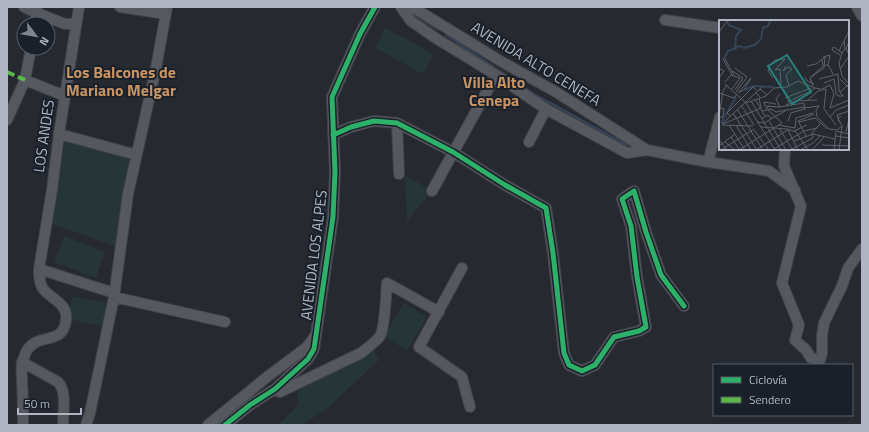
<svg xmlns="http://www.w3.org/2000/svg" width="869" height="432" font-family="'Titillium Web',sans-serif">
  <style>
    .green { fill: #263537 }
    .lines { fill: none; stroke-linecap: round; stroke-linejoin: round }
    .stream { stroke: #364358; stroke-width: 2.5 }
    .minor-casing { stroke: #424449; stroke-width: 12 }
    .minor { stroke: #55585f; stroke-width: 10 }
    .quiet { stroke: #58b947; stroke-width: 4; stroke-dasharray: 8 4; stroke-linecap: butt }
    .cycleway-casing { stroke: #1a202a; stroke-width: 8 }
    .cycleway { stroke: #2db169; stroke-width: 5 }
    .labels { text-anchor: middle; stroke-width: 4; stroke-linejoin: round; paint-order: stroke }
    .street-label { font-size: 15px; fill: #afb5c2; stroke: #1a202a }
    .neighbourhood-label { font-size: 16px; font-weight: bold; fill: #c89464; stroke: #1a202a }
    .inset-river { fill: none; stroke: #364358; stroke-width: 2 }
    .inset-road { fill: none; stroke: #5d626a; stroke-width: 1 }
    .view { fill: #277f7b; fill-opacity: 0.15; stroke: #277f7b; stroke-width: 2 }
    .inset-edge { fill: none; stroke: #afb5c2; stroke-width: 2 }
  </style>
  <rect width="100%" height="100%" fill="#262a30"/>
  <path class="green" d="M 385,28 L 434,54 L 423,74 L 375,48 Z
    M 65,140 L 131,156 L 115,246 L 52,224 Z
    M 405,175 L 432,191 L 407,221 Z
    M 64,236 L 105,252 L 96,278 L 54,262 Z
    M 72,296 L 109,304 L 104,326 L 67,319 Z
    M 404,303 L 427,317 L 407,351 L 384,336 Z
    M 373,348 L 379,360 L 328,408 L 302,425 L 278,425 L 298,405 L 297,392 L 310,382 Z"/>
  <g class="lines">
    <path class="stream" d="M 415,15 L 437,29
      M 446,35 L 534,94 L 627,145"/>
    <g class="minor-casing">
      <path id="minor" d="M 24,7 L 37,13 L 65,24 L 76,24
        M 120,7 L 166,14
        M 401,7 L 411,21 L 437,39 L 496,75 L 546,109 L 627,153 L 647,150 L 708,162 L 769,171 L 795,190
        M 407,7 L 415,9 L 419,11 L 502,62 L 556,92 L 647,150
        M 857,7 L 862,16
        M 665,20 L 720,28
        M 35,24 L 37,7
        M 25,80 L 65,96
        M 7,120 L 25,80 L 31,48
        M 397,123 L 399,174
        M 59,134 L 137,155
        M 333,135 L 351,127 L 374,121 L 397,123 L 453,152 L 505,185 L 546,208 L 553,253 L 564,353 L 569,365 L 582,371 L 595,365 L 614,337 L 639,331 L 646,327 L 637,277 L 631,226 L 622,199 L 634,191 L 646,232 L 661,275 L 684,306
        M 529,142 L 546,109
        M 785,149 L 784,166 L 801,206 L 782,283 L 799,325 L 795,340 L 806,350 L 811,358 L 820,360 L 822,353 L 822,336 L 824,323 L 842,286 L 848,268 L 862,249
        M 708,162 L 720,117
        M 432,191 L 496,75
        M 462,268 L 419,347 L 462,377 L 470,407
        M 39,269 L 114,293
        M 114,297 L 225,322
        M 22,362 L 58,382 C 67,391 63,412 63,425
        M 275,389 L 280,392 L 361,353 C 367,348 376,342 380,336 C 385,328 386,294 387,283 L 439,312
        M 23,425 C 23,411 23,396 22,382 C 22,376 21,369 22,363 C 23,360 25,355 26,352 C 37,331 63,347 66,320 C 68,304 53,300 44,290 C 39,284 39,276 39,269 L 52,190 L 59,134 L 79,7
        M 86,425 L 90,413 L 114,297 L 128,194 L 156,68 L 167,7
        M 208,425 L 267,377 L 307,347 L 315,336
        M 225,425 L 250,405 L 275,389 L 308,359 L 314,349 L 333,217 L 335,172 L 332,97 L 360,34 L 375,7"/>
    </g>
    <use href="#minor" class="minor"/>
    <path class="quiet" d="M 7,72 L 25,80"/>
    <g class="cycleway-casing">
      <path id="cycleway" d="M 333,135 L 351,127 L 374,121 L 397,123 L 453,152 L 505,185 L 546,208 L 553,253 L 564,353 L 569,365 L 582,371 L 595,365 L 614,337 L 639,331 L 646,327 L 637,277 L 631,226 L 622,199 L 634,191 L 646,232 L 661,275 L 684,306
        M 225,425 L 250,405 L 275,389 L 308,359 L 314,349 L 333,217 L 335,172 L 332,97 L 360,34 L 375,7"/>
    </g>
    <use href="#cycleway" class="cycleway"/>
  </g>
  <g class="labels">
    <g class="street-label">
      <text transform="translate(536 64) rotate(31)" y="5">AVENIDA ALTO CENEFA</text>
      <text transform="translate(44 136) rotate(-82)" y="5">LOS ANDES</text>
      <text transform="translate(314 255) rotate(-83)" y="5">AVENIDA LOS ALPES</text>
    </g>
    <g class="neighbourhood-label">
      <text x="121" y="78">Los Balcones de<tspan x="121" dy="18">Mariano Melgar</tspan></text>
      <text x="494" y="88">Villa Alto<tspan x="494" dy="18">Cenepa</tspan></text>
    </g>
  </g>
  <g transform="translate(719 20)">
    <rect width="130" height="130" fill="#262a30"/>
    <path class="inset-river" d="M 7,0 L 10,5 L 22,10 L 17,16 L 16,30M 5,39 L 9,31 L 20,26 L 25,28 L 36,25 L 42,19 L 44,8 L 49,6 L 52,0M 26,70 L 34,66 L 55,67M 2,103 L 17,77"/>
    <path class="inset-road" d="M 0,12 L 9,0M 130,21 L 127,29 L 130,34M 114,27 L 113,30 L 121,35M 115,27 L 123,33 L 120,43 L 123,56 L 130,64M 120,31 L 130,11M 123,33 L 126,29 L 125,21M 104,37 L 111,35 L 109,45M 4,39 L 13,55M 6,39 L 15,55M 106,45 L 110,46 L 114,54M 67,46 L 64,51 L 69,47 L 73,49 L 67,55 L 70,66M 88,46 L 97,44 L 106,37 L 105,48 L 92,57M 0,48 L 5,51 L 0,58M 16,48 L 28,57 L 17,72M 122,48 L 130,36M 61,49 L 62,68M 12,50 L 24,58 L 16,70M 86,57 L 88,61 L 95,64M 54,58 L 49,51 L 51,45 L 56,40 L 66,39 L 56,50 L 61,49M 100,59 L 119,54 L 120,71 L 124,76M 121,59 L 130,68M 6,62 L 12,55 L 21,58 L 13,69M 105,63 L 115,59 L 117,73 L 119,76 L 124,76M 6,64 L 27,83 L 56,130M 94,66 L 91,58 L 104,46 L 103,40M 103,69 L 111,65 L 115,74 L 111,88 L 130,80M 121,72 L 130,64M 0,73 L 15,78 L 18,74M 19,73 L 32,58 L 25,70 L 20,72M 88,73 L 96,68 L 102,69M 61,74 L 57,79 L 61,87M 41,77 L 37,73 L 41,69 L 48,75M 66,78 L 92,68M 36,79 L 46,96M 89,80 L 99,71 L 107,69 L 105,89 L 117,105M 32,81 L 62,130M 45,82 L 46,86 L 60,87 L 85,83 L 86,90M 45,82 L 57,84M 68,82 L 88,73M 27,83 L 47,76 L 55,68 L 68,67 L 79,61 L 96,68M 22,85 L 35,105M 67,85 L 76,81 L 98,80M 85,88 L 100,86 L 97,91 L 98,97 L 110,109 L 118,110 L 123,106M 18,89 L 44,130M 43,91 L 52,89 L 57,92 L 85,87M 14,93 L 38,130M 11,96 L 8,93 L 34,67 L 37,70M 0,97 L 4,71 L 8,65M 0,97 L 4,97 L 5,89 L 2,88M 111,97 L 117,90 L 130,85M 96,98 L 108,109M 42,99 L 49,95 L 52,98M 50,101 L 67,130M 69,101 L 72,93 L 85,89M 38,102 L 45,103 L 66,91M 80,102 L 96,98M 120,102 L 118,95 L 130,91M 3,104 L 43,67M 4,104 L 42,88 L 40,78M 3,105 L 34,106M 10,105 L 26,130M 17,105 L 32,130M 59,105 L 76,108 L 77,98 L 94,93M 42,107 L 68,109 L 77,112 L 89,130M 60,108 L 73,129M 35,110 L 50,130M 69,110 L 79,130M 75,111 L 88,105M 118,111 L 130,114M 127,112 L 130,99M 87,116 L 79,101 L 95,94M 117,116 L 130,118M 12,117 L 20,129M 0,120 L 8,130M 75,121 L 94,114 L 116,119M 6,122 L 16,130M 103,125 L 130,126M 0,126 L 16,114M 55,129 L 85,111 L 98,108M 2,130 L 35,109M 20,130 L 63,103 L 47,88 L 51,86M 37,130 L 70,109M 71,130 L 94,118 L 93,113 L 101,104M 81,130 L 94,123 L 101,116M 93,130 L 106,116M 115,130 L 117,111M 120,130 L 123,106 L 119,98 L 122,96"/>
    <path class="view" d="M 68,35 L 92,72 L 73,84 L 49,46 Z"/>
    <rect width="130" height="130" class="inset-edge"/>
  </g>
  <rect width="869" height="432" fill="none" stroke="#afb5c2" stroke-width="16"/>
  <rect x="713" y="364" width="140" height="52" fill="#1a202a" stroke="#565c67"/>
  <rect x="721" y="377" width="20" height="6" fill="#2db169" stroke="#565c67"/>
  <text x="749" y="384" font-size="12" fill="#afb5c2">Ciclovía</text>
  <rect x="721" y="397" width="20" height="6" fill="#58b947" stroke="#565c67"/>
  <text x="749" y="404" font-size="12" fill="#afb5c2">Sendero</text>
  <g transform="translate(36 36) rotate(122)"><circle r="19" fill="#1a202a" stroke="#565c67"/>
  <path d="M0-3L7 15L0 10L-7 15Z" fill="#7f848f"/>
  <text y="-6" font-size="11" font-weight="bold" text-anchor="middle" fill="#afb5c2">N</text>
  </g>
  <path d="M18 408v6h63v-6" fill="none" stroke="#afb5c2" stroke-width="2"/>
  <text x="24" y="408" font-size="12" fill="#afb5c2" stroke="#1a202a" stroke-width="3" paint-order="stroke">50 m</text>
</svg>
